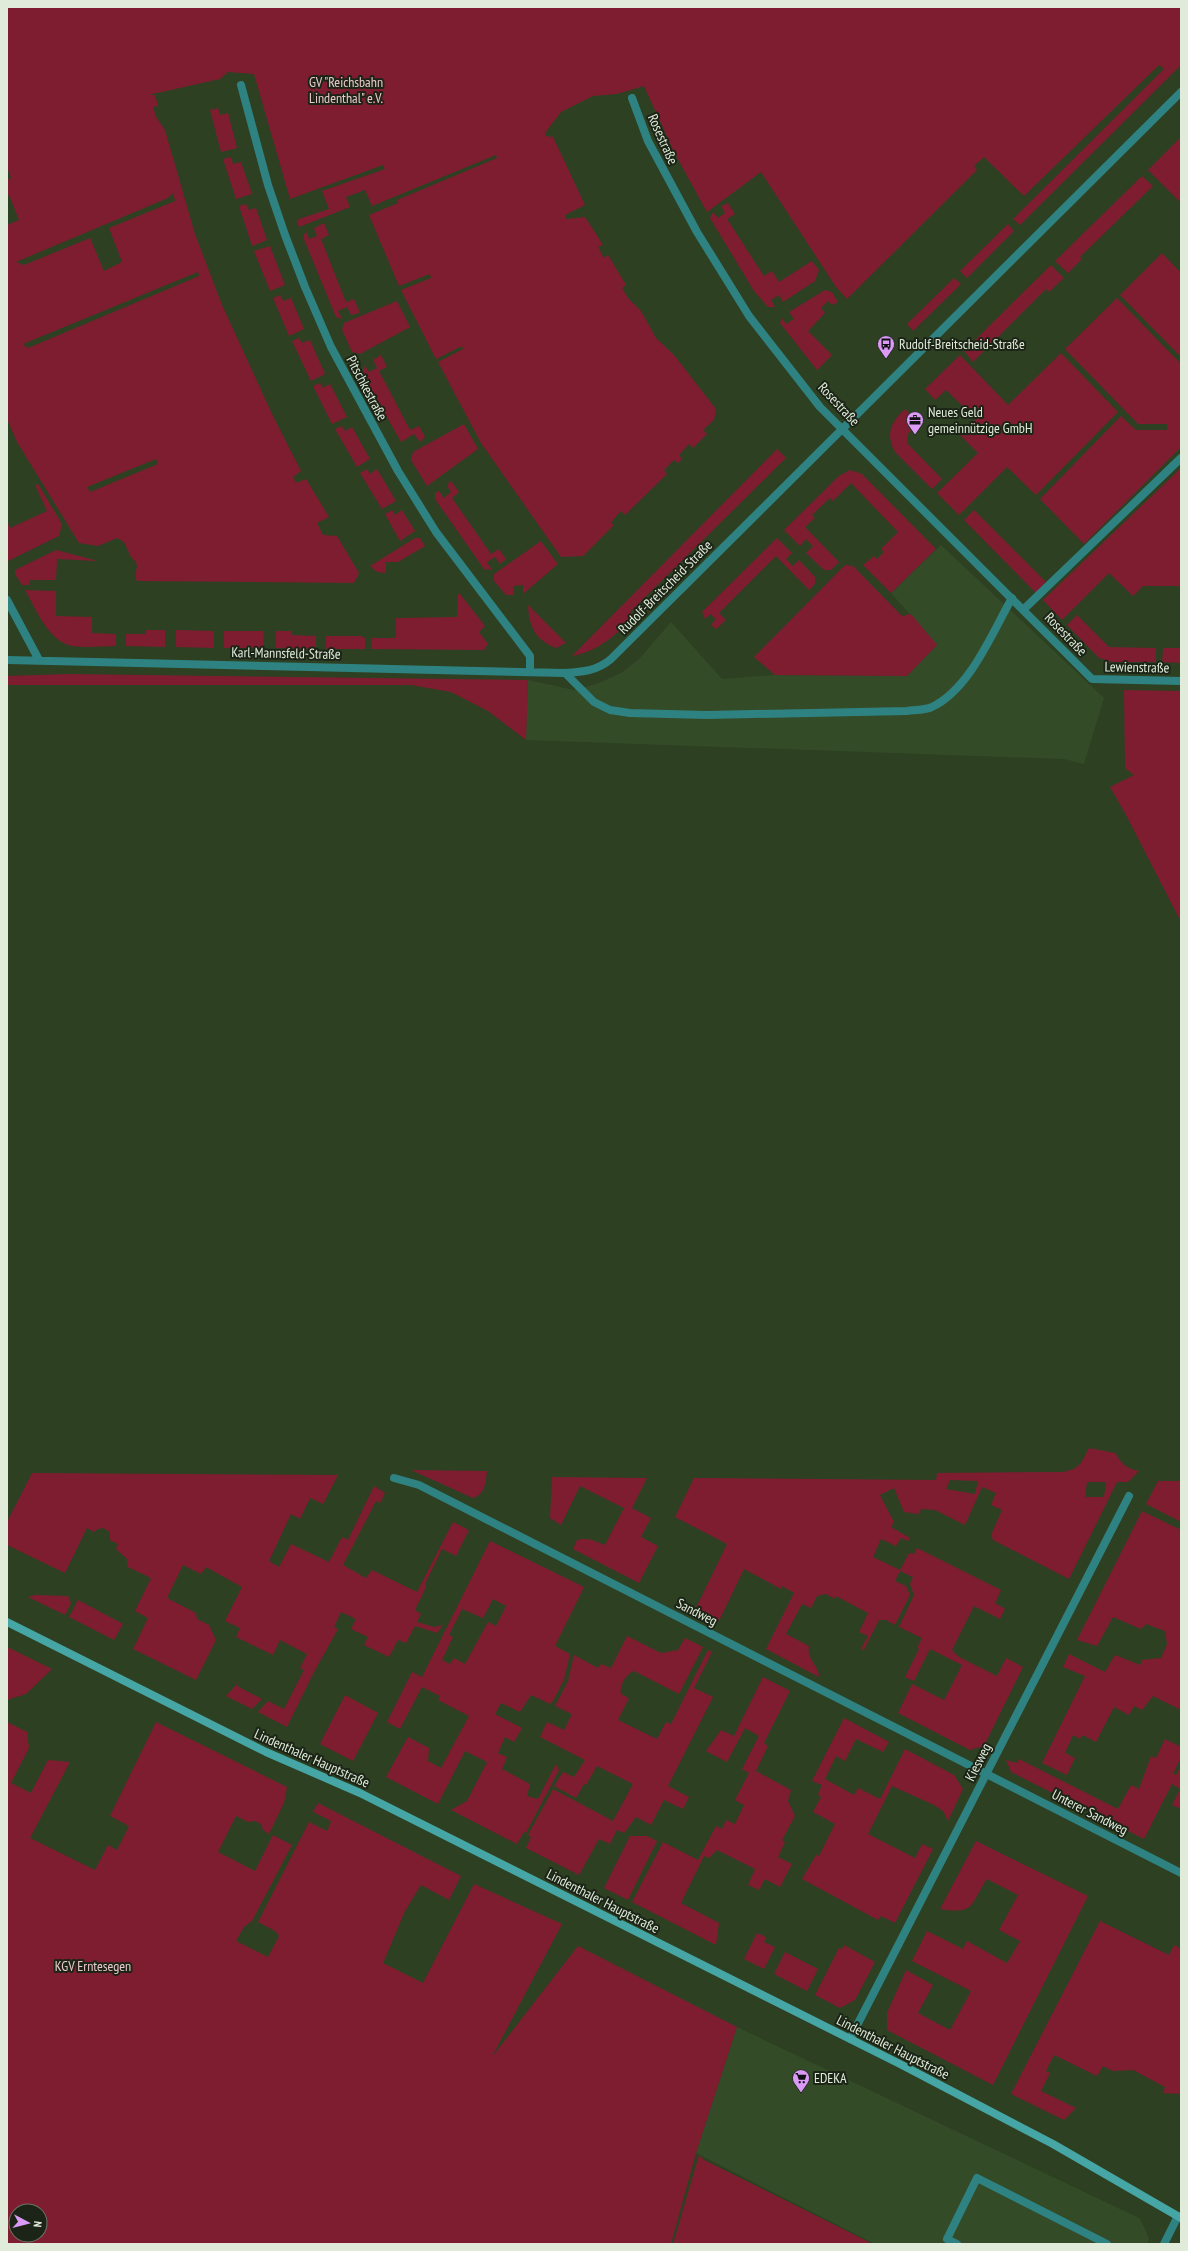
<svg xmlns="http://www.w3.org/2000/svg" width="1188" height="2251" font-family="'PT Sans Narrow',sans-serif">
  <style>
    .built { fill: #344b28 }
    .green { fill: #7e1d30; fill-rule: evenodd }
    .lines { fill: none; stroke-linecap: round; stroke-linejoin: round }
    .lane { stroke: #2f8282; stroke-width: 8 }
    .street { stroke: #2f8282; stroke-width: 8 }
    .secondary { stroke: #46a5a5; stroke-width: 8 }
    .labels { text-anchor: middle; stroke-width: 4; stroke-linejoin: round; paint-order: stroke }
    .park-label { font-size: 14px; fill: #ebc9cb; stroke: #1b2417 }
    .street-label { font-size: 14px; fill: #e0ecd9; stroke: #1b2417 }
    .poi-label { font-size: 14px; fill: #e0ecd9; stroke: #1b2417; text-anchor: start }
  </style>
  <rect width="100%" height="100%" fill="#2d4022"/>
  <path class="built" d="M 941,545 L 1104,698 L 1084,764 L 1064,759 L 526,740 L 528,680 L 574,690 L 599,683 L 621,673 L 639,659 L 671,622 L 722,679 L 775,675 L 907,676 L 937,645 L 891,593 Z
    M 737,2027 L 1139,2218 L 1146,2231 L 1149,2240 L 1147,2244 L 875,2244 L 696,2153 Z"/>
  <path class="green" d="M 7,7 L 1181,7 L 1181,65 L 1020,225 L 1013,219 L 1164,69 L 1159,65 L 1024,196 L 984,157 L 974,166 L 977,170 L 847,299 L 836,287 L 761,172 L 707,212 L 674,152 L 644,86 L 617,94 L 593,96 L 561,112 L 545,133 L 546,136 L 553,137 L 585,205 L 565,215 L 566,219 L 585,217 L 603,245 L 598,247 L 604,258 L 608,255 L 626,285 L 622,288 L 628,298 L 641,311 L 656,338 L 674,355 L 716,409 L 714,420 L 703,430 L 707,434 L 693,448 L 689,444 L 679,455 L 682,459 L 678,463 L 674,460 L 664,470 L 667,474 L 625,515 L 621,511 L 611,522 L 614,525 L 583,556 L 561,557 L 481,443 L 438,362 L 463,349 L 462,346 L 436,359 L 401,290 L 431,278 L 430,274 L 399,286 L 369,215 L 398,203 L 397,200 L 497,158 L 496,155 L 372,206 L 365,190 L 346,197 L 350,207 L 299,227 L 297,222 L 299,219 L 329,209 L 322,191 L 385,169 L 383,165 L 290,199 L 254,74 L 228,72 L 220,79 L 148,95 L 155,95 L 158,106 L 153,107 L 156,117 L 165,130 L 195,234 L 222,305 L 273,416 L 301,471 L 293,477 L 296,483 L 306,479 L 329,517 L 317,523 L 323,535 L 337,536 L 359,573 L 354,583 L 137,581 L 135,576 L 137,567 L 136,562 L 131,557 L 124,542 L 117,538 L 98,546 L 79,543 L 17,442 L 7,419 L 7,225 L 19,220 L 9,195 L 7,196 L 7,180 L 11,178 L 7,167 ZM 173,193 L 175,201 L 109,228 L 122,262 L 104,271 L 90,238 L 24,265 L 16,262 L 168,198 ZM 198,272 L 199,276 L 28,348 L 23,344 ZM 156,459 L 158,464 L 90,492 L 87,487 Z
    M 218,108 L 220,115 L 228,113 L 237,148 L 221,152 L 210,110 Z
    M 1181,137 L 1181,203 L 1148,170 Z
    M 231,157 L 233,164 L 241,162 L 252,194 L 236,199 L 223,159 Z
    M 1142,176 L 1153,186 L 1080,257 L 1082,259 L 1068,273 L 1055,261 Z
    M 728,203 L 735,214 L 727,219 L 764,276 L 772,271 L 779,282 L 812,261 L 819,270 L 815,281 L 783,302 L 779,295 L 771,300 L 775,307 L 768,307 L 754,291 L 710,218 L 713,212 L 718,218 L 725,213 L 721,206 Z
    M 246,204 L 249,210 L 256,208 L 267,240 L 252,246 L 239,206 Z
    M 324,223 L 329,235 L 321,239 L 346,302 L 354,299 L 360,313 L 351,315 L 347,307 L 338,311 L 342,319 L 336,317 L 303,237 L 306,231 L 309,239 L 317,236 L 314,228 Z
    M 1008,224 L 1014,231 L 967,278 L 960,271 Z
    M 270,246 L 285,285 L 270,291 L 254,251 Z
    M 1162,253 L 1181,273 L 1181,357 L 1120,295 Z
    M 1051,265 L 1064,278 L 1049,292 L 1046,289 L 973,362 L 964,351 Z
    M 954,278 L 961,284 L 913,331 L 907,324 Z
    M 825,290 L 832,292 L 838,302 L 832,305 L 828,301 L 821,308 L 825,313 L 808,331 L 832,355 L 817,370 L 780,323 L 782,318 L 786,324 L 794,319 L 789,312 Z
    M 280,295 L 283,301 L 291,298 L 304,329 L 289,336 L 273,298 Z
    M 1117,298 L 1181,364 L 1181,447 L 1084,544 L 1040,499 L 1121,416 L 1136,430 L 1167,430 L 1167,424 L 1138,424 L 1065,349 Z
    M 397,301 L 410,327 L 360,354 L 352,352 L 342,330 L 344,323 Z
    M 299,338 L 302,343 L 310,340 L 325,374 L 311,381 L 292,341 Z
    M 1061,353 L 1118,412 L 1036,495 L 1007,467 L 959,515 L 937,493 L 978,453 L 960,435 L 963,433 L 966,436 L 972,430 L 968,427 L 976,419 L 946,390 L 935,400 L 925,389 L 960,355 L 1008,405 Z
    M 381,355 L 387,367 L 379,371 L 410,430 L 419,426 L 425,437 L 420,442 L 414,434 L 401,442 L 363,375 L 363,368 L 365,366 L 369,372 L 377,368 L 373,360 Z
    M 320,383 L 323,388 L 330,384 L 347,417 L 332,424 L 313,386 Z
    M 905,409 L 915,420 L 908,427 L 911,431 L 908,434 L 907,443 L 942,479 L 932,489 L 895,452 C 885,434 891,422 905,409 Z
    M 464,424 L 478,449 L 427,486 L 411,460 L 413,452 Z
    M 342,426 L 345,431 L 352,427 L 370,459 L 357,467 L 335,429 Z
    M 777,449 L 786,458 L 630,612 L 635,617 C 614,635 600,651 572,656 Z
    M 1181,468 L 1181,586 L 1143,586 L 1133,596 L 1109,573 L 1062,620 L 1043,600 Z
    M 367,469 L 370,474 L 377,469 L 396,501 L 382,509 L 360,473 Z
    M 850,470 L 862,474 L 936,549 L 891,593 L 863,565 L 874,556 L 877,559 L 884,552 L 881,549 L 898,532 L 851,483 L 833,501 L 830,498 L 812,515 L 815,518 L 805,527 L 839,562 L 831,570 L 824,570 L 806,553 L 813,546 L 806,539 L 800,546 L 784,530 L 839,476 Z
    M 451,481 L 459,492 L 452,498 L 491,554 L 499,549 L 506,559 L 500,564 L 495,557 L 487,562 L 492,570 L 484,569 L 435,499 L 435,493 L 439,491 L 444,498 L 451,492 L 447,485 Z
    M 38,484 L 62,524 L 59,536 L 8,561 L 7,521 L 10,528 L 47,511 L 35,485 Z
    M 392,510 L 395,515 L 402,510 L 415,531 L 400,541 L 385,514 Z
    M 974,510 L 1046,582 L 1036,593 L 964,520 Z
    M 415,538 L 420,538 L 425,546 L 398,562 L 386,562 L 386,573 L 377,572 L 370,566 Z
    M 777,538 L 792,553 L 786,559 L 793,566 L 799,560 L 815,577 L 815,584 L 809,590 L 776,556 L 719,613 L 726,620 L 716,629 L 711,625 L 716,619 L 710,614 L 705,619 L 702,612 Z
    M 541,541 L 558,564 L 523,594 L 523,585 L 513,586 L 513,595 L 506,595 L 494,581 L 494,574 Z
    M 56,550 L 98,561 L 57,559 L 56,580 L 29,580 L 29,585 L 22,585 L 15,574 L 15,570 Z
    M 845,565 L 853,566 L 902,616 L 911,614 L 937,645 L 907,676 L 775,675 L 754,657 Z
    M 25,590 L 56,591 L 56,616 L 92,617 L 92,633 L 116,634 L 116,646 C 102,646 86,648 72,646 C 48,641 36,609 25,590 Z
    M 458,594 L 460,594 L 485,626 L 479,632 L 488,644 L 484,650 L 371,649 L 372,638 L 396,638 L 396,618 L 457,617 Z
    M 528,605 L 566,643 L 556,648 C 535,640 529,626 528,605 Z
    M 1077,615 L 1109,647 L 1156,648 L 1156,662 L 1112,662 L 1099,658 L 1067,625 Z
    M 146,630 L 165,630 L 165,647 L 126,646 L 126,634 L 146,634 Z
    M 176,630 L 214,631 L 214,648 L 176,647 Z
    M 224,631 L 264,631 L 263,648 L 224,648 Z
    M 276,631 L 291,631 L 292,635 L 316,636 L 316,649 L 276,648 Z
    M 326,636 L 361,636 L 365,638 L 365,649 L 326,649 Z
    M 1163,648 L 1181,648 L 1181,663 L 1162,662 Z
    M 68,674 L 528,680 L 526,740 L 488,711 L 451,692 L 411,685 L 7,685 L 7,676 Z
    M 1124,690 L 1181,691 L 1181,922 L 1126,815 L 1110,787 L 1134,775 L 1125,768 Z
    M 1089,1448 L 1115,1453 C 1122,1464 1127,1469 1139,1471 L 1128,1482 L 1117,1482 L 1069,1579 L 993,1540 L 991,1535 L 1002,1510 L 991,1505 L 996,1493 L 982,1487 L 965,1525 L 935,1510 L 921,1509 L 919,1514 L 904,1512 L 894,1488 L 880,1495 L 894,1522 L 891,1527 L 910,1538 L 908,1541 L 901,1538 L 896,1546 L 881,1539 L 873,1557 L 900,1570 L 909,1553 L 914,1554 L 917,1548 L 1001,1590 L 995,1603 L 1005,1609 L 1000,1619 L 974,1606 L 952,1650 L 959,1657 L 997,1676 L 1006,1658 L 1023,1667 L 984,1746 L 970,1750 L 898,1713 L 912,1684 L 944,1700 L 962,1665 L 930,1649 L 914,1681 L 905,1677 L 919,1649 L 917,1648 L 922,1638 L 899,1627 L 914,1595 L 910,1584 L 913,1577 L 900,1571 L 895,1581 L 906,1586 L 910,1595 L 895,1625 L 886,1620 L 879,1620 L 864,1650 L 861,1649 L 868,1636 L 859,1632 L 868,1613 L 836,1596 L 835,1599 L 826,1594 L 817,1596 L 811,1608 L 802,1604 L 786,1634 L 809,1646 C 806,1659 819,1666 819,1677 L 766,1649 L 794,1593 L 782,1586 L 781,1589 L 744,1569 L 719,1621 L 695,1610 L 727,1544 L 675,1517 L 694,1478 L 936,1480 L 937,1473 L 1063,1472 L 1074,1469 L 1081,1463 ZM 950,1480 L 978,1481 L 975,1494 L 946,1489 ZM 1087,1482 L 1106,1482 L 1104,1497 L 1085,1497 Z
    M 411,1470 L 487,1471 C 486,1482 485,1495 473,1498 Z
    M 32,1473 L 338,1475 L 323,1504 L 310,1498 L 300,1519 L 291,1514 L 269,1561 L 279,1567 L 291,1544 L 329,1562 L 342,1537 L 348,1540 L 374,1486 L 385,1493 L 380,1503 L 376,1501 L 343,1565 L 366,1578 L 372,1570 L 417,1592 L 453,1522 L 469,1530 L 456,1556 L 442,1549 L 425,1584 L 426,1587 L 415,1610 L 421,1614 L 417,1622 L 434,1627 L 443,1625 L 437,1633 L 415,1626 L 406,1643 L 398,1640 L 389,1657 L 364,1645 L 368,1637 L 351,1629 L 356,1619 L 341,1612 L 334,1627 L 338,1629 L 313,1674 L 287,1727 L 258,1712 L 268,1701 L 284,1709 L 304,1670 L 300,1668 L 307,1654 L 280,1640 L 273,1655 L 236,1637 L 240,1628 L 225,1621 L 242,1587 L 206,1567 L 201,1574 L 183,1565 L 167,1598 L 196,1613 L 197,1619 L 209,1625 L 216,1640 L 196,1680 L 133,1649 L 148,1618 L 135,1611 L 151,1578 L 128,1567 L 127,1559 L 116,1549 L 118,1544 L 110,1540 L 110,1532 L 103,1528 L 98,1529 L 94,1532 L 87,1528 L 65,1573 L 7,1545 L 7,1522 Z
    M 552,1477 L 647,1478 L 632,1508 L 651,1518 L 641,1537 L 658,1546 L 639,1583 L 573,1549 L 577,1540 C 588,1537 595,1541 605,1545 L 624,1508 L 580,1486 L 561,1525 L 550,1518 Z
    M 1158,1481 L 1181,1481 L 1181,1522 L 1146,1504 Z
    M 1142,1511 L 1181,1530 L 1181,1710 L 1153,1696 L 1142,1710 L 1134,1706 L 1129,1715 L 1114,1707 L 1096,1742 L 1083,1735 L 1080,1739 L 1073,1735 L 1065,1753 L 1075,1758 L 1067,1775 L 1042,1763 L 1085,1676 L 1063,1667 L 1069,1654 L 1105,1672 L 1115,1655 L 1140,1665 L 1142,1660 L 1161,1658 L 1167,1644 L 1165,1631 L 1146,1624 L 1141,1629 L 1113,1617 L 1097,1646 L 1077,1640 Z
    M 490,1541 L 584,1587 L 555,1646 L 570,1654 L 564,1680 L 553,1701 L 550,1704 L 531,1695 L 520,1712 L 501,1703 L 495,1714 L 522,1728 L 514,1742 L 505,1737 L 498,1753 L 507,1757 L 502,1769 L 530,1784 L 527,1796 L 538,1799 L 556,1764 L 559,1770 L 526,1833 L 524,1832 L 517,1844 L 451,1810 L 467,1801 L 487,1762 L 465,1751 L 438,1804 L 386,1777 L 408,1737 L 429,1748 L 428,1761 L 441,1768 L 469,1716 L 438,1700 L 440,1696 L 422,1687 L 400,1729 L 387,1722 L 412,1672 L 422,1677 ZM 493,1599 L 506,1606 L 496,1626 L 488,1622 L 465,1664 L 454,1658 L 450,1664 L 442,1660 L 453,1637 L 449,1635 L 462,1609 L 483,1618 Z
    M 35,1595 L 68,1596 L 71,1603 L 65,1615 L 28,1597 Z
    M 78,1600 L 123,1624 L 114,1640 L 69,1617 Z
    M 627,1636 L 661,1653 L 678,1650 L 685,1638 L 703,1647 L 679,1694 L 634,1671 C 626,1674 619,1686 621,1694 L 629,1698 L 618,1720 L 657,1739 L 666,1722 L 671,1724 L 708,1650 L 712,1652 L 694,1688 L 713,1697 L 668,1786 L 689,1797 L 683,1809 L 664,1800 L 651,1825 L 636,1817 L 624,1833 L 617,1830 L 610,1844 L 599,1839 L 579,1875 L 526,1848 L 531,1837 L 528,1835 L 553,1789 L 613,1821 L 633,1784 L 597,1766 L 586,1785 L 584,1784 L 576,1798 L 554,1786 L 563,1772 L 574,1777 L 585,1760 L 540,1737 L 547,1722 L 564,1730 L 572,1714 L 555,1706 L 568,1681 L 574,1655 L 598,1668 L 601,1664 L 611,1668 Z
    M 7,1647 L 52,1669 L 26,1694 L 7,1700 Z
    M 763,1677 L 790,1691 L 764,1743 L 768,1746 L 756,1771 L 791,1790 L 788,1801 L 795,1816 L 782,1840 L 785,1842 L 778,1857 L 792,1864 L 780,1887 L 765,1879 L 759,1890 L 748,1885 L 755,1869 L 717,1850 L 709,1858 L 704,1856 L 681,1903 L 719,1923 L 716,1945 L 632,1902 L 663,1842 L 698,1860 L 716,1826 L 722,1829 L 726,1820 L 735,1824 L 744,1805 L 735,1800 L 749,1773 L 742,1769 L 759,1736 L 745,1728 L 727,1762 L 706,1751 L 721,1730 L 734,1736 Z
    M 239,1682 L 237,1686 L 262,1699 L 252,1709 L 226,1696 Z
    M 345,1695 L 378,1713 L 353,1761 L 320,1744 Z
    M 844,1718 L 889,1742 L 883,1752 L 856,1739 L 845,1761 L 836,1756 L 825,1779 L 854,1795 L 858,1788 L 880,1799 L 905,1749 L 954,1775 L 963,1789 L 948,1821 L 943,1811 L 934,1805 L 892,1786 L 868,1834 L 915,1858 L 922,1844 L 933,1849 L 895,1923 L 881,1916 L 878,1920 L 802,1879 L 816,1855 L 819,1856 L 835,1824 L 813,1812 L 821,1797 L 818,1794 L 822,1785 L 812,1781 Z
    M 7,1722 L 27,1732 L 29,1748 L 11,1783 L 31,1793 L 48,1760 L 70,1762 L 30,1838 L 95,1870 L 108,1845 L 117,1850 L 129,1826 L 110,1816 L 156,1722 L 287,1787 L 284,1803 L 269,1834 L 263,1830 L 261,1824 L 255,1821 L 248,1822 L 236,1816 L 218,1852 L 255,1871 L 273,1835 L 292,1845 L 252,1921 L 244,1927 L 236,1941 L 268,1957 L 279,1936 L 275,1931 L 258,1922 L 309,1822 L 327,1831 L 331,1821 L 313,1812 L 318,1803 L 461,1876 L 449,1900 L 421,1885 L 405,1911 L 383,1963 L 423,1983 L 474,1884 L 562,1924 L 492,2057 L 578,1946 L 737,2027 L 696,2153 L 671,2244 L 7,2244 ZM 16,2211 L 40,2211 L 40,2235 L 16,2235 Z
    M 1165,1739 L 1181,1747 L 1181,1757 L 1173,1774 L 1176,1775 L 1181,1766 L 1181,1809 L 1172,1805 L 1180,1789 L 1172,1784 L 1144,1839 L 1011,1772 L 1006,1760 L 1017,1763 L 1019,1759 L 1118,1809 L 1131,1785 L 1139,1789 L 1151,1756 L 1156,1758 Z
    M 630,1836 L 647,1836 L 657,1841 L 628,1900 L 604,1888 Z
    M 976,1841 L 1088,1896 L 993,2085 L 887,2030 L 887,2013 L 906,1970 L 933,1985 L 918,2013 L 950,2030 L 971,1991 L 912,1961 L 927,1931 L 963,1949 L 967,1941 L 1007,1963 L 1020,1941 L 999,1930 L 1018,1895 L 987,1879 C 970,1904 976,1915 940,1909 Z
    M 1100,1921 L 1169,1955 L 1174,1945 L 1181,1949 L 1181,2094 L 1163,2093 L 1165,2087 L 1133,2070 L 1113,2071 L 1103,2066 L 1097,2076 L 1054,2055 L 1046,2071 L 1050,2073 L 1041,2091 L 1076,2108 L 1064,2120 L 1011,2094 Z
    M 757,1933 L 766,1937 L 764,1942 L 775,1947 L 764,1969 L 744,1959 Z
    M 844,1945 L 875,1962 L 855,2000 L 840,2008 L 815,1995 L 839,1948 L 842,1949 Z
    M 785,1952 L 818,1969 L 807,1991 L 774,1974 Z
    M 699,2155 L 704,2160 L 873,2244 L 673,2244 Z"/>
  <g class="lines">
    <path class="lane" d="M 1024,609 L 1181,458
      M 565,673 L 594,702 L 610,710 L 630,713 L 707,715 L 907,711 C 915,710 925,710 932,707 C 970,689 992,633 1012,598
      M 957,2244 L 947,2239 L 977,2178 L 1107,2244
      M 1164,2244 L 1178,2216"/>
    <path class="street" d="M 241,85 L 268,185 L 285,235 L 305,287 L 331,347 L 398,471 L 436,532 L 530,656 L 530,672
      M 632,98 L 648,141 L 697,232 L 749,316 L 820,407 L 1092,679 L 1181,681
      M 7,600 L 39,660
      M 7,660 L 565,673 C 582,672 597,671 611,659 L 1181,92
      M 394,1478 L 419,1485 L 1181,1873
      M 850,2039 L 1129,1496"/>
    <path class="secondary" d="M 7,1622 L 266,1752 L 360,1793 L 900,2064 L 1053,2144 L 1181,2218"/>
  </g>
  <defs>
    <g id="bus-pin" transform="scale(0.9)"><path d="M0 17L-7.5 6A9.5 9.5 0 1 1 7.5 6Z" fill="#da9af6" stroke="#1b2417"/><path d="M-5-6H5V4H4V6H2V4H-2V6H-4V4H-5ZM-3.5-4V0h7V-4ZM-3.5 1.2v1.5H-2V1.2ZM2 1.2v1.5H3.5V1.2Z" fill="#111"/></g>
    <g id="office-pin" transform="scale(0.9)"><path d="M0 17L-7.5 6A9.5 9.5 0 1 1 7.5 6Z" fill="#da9af6" stroke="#1b2417"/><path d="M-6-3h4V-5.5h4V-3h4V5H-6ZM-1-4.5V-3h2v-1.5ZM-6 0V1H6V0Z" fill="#111"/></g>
    <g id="supermarket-pin" transform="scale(0.9)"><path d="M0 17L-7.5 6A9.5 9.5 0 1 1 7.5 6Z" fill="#da9af6" stroke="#1b2417"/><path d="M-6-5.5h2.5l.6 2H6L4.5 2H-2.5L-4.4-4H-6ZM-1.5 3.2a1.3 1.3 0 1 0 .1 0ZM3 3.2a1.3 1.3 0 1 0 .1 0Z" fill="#111"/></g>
  </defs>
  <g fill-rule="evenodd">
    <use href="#bus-pin" x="886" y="344"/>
    <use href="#office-pin" x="915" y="420"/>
    <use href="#supermarket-pin" x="801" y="2078"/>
  </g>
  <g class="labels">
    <g class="park-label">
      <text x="346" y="87">GV "Reichsbahn<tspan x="346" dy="16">Lindenthal" e.V.</tspan></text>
      <text x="93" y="1971">KGV Erntesegen</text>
    </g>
    <g class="street-label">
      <text transform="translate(663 139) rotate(66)" y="5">Rosestraße</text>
      <text transform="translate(367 388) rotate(62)" y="5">Pitschkestraße</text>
      <text transform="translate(839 404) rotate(47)" y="5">Rosestraße</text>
      <text transform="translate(665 587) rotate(-45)" y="5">Rudolf-Breitscheid-Straße</text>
      <text transform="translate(1066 634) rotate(46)" y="5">Rosestraße</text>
      <text transform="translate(286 653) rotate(1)" y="5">Karl-Mannsfeld-Straße</text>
      <text transform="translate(1137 667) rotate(1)" y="5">Lewienstraße</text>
      <text transform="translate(697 1612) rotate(27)" y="5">Sandweg</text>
      <text transform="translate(312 1758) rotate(24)" y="5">Lindenthaler Hauptstraße</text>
      <text transform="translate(978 1762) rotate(-63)" y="5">Kiesweg</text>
      <text transform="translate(1090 1812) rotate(27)" y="5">Unterer Sandweg</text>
      <text transform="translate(603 1901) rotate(27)" y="5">Lindenthaler Hauptstraße</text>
      <text transform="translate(893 2047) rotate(27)" y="5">Lindenthaler Hauptstraße</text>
    </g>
    <g class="poi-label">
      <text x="899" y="349">Rudolf-Breitscheid-Straße</text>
      <text x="928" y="417">Neues Geld<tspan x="928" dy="16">gemeinnützige GmbH</tspan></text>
      <text x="814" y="2083">EDEKA</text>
    </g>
  </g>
  <rect width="1188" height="2251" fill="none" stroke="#e0ecd9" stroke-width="16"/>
  <g transform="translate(28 2223) rotate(97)"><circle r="19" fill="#1b2417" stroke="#6a7465"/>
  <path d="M0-3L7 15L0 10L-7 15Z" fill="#da9af6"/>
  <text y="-6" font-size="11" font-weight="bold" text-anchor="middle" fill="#e0ecd9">N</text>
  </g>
</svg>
